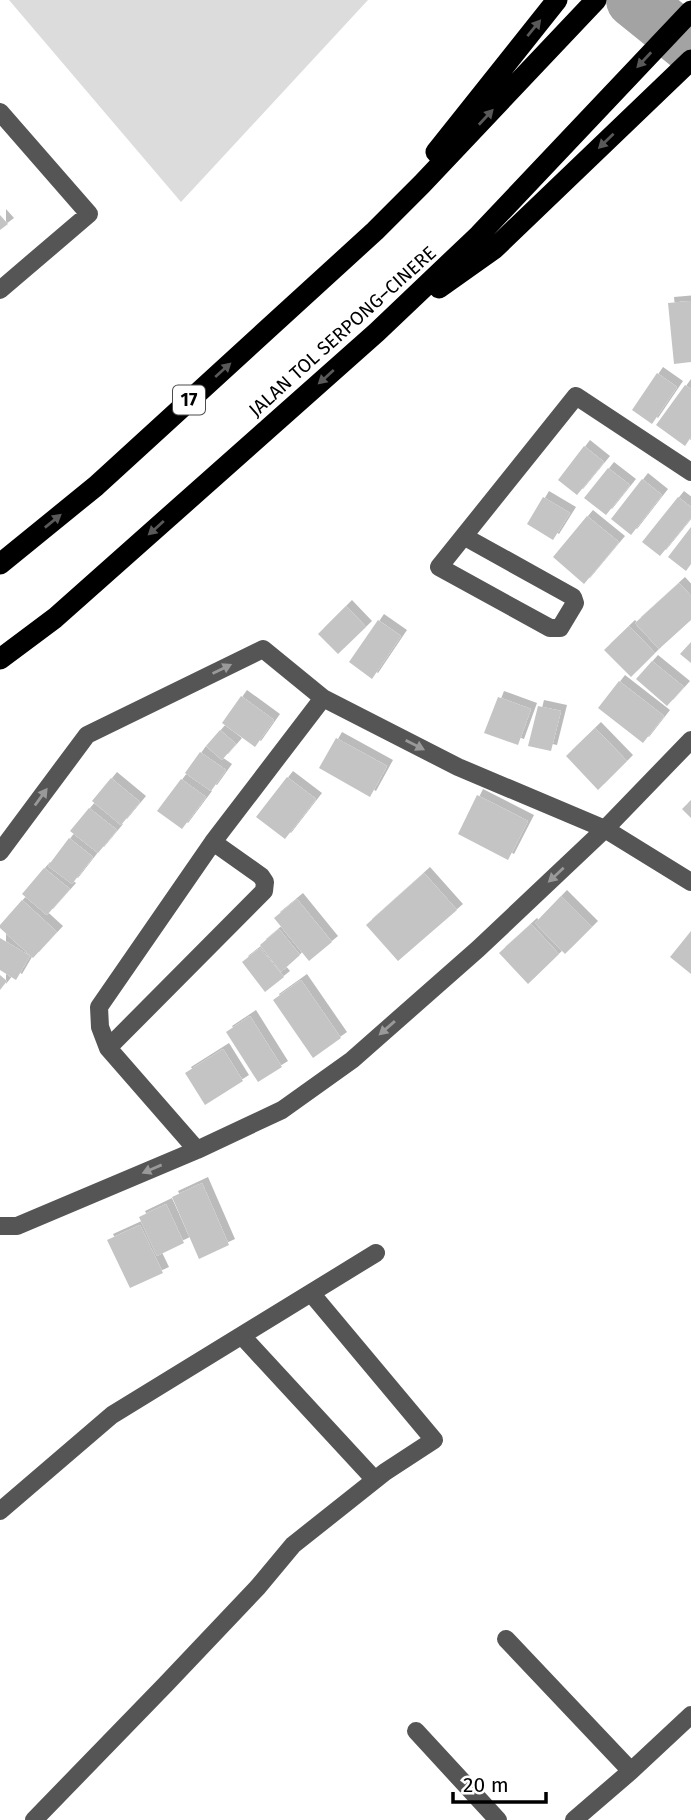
<svg xmlns="http://www.w3.org/2000/svg" width="691" height="1820" font-family="'Fira Sans',sans-serif">
  <style>
    .green { fill: #dcdcdc }
    .lines { fill: none; stroke-linecap: round; stroke-linejoin: round }
    .river { stroke: #a3a3a3; stroke-width: 56 }
    .building { fill: #c4c4c4; filter: url(#shadow) }
    .minor { stroke: #555; stroke-width: 18 }
    .highway { stroke: #000; stroke-width: 21 }
    .oneway { fill: #595959 }
    .oneway2 { fill: #999 }
    .labels { text-anchor: middle; stroke-width: 6; stroke-linejoin: round; paint-order: stroke }
    .shield { fill: #fff; stroke: #4c4c4c; stroke-width: 2 }
    .shield-label { font-size: 18px; font-weight: bold; fill: #000 }
    .street-label { font-size: 19px; fill: #000; stroke: #fff }
  </style>
  <defs>
    <filter id="shadow"><feDropShadow dx="6" dy="-6" stdDeviation="0" flood-color="#0004"/></filter>
  </defs>
  <rect width="100%" height="100%" fill="#fff"/>
  <path class="green" d="M 9,0 L 368,0 L 181,202 Z"/>
  <g class="lines">
    <path class="river" d="M 634,0 L 691,46"/>
  </g>
  <path class="building" d="M 0,215 L 8,224 L 0,230 Z
    M 691,301 L 691,362 L 674,364 L 668,303 Z
    M 657,373 L 677,387 L 652,424 L 632,410 Z
    M 685,385 L 691,389 L 691,437 L 685,446 L 656,425 Z
    M 584,446 L 604,462 L 577,495 L 558,480 Z
    M 608,468 L 630,485 L 606,515 L 584,498 Z
    M 642,479 L 662,495 L 631,535 L 611,519 Z
    M 543,497 L 570,513 L 553,540 L 527,524 Z
    M 678,497 L 691,507 L 691,518 L 660,556 L 642,542 Z
    M 587,516 L 619,542 L 584,584 L 553,557 Z
    M 691,527 L 691,564 L 686,571 L 668,557 Z
    M 679,583 L 691,596 L 691,620 L 659,649 L 635,623 Z
    M 346,606 L 366,627 L 338,654 L 318,634 Z
    M 378,620 L 401,636 L 372,679 L 349,662 Z
    M 629,626 L 655,653 L 631,677 L 604,650 Z
    M 691,642 L 691,663 L 680,654 Z
    M 652,661 L 684,687 L 667,706 L 636,679 Z
    M 619,681 L 664,716 L 643,743 L 598,708 Z
    M 241,696 L 274,720 L 255,747 L 222,723 Z
    M 498,697 L 531,709 L 518,745 L 484,733 Z
    M 538,706 L 561,711 L 551,751 L 528,746 Z
    M 595,728 L 627,761 L 598,790 L 566,756 Z
    M 220,730 L 236,744 L 222,760 L 206,746 Z
    M 336,738 L 387,766 L 370,797 L 319,768 Z
    M 200,752 L 226,770 L 211,791 L 185,773 Z
    M 287,777 L 316,799 L 285,839 L 256,817 Z
    M 111,778 L 140,802 L 121,825 L 92,801 Z
    M 181,779 L 206,797 L 182,829 L 157,811 Z
    M 477,795 L 528,821 L 508,860 L 458,834 Z
    M 691,800 L 691,818 L 682,809 Z
    M 89,808 L 117,830 L 98,853 L 70,831 Z
    M 69,838 L 93,857 L 72,884 L 48,866 Z
    M 44,868 L 70,889 L 47,915 L 22,894 Z
    M 424,873 L 457,910 L 398,961 L 366,925 Z
    M 561,896 L 592,927 L 565,954 L 535,923 Z
    M 297,899 L 332,942 L 309,961 L 274,918 Z
    M 22,900 L 57,932 L 33,958 L 0,928 L 0,925 Z
    M 531,924 L 559,954 L 528,984 L 499,953 Z
    M 279,929 L 300,955 L 281,972 L 260,945 Z
    M 691,931 L 691,974 L 670,957 Z
    M 0,938 L 30,956 L 16,980 L 0,970 Z
    M 260,948 L 284,977 L 265,992 L 242,962 Z
    M 0,975 L 7,981 L 0,990 Z
    M 301,980 L 341,1038 L 313,1058 L 273,1000 Z
    M 250,1016 L 282,1067 L 258,1082 L 226,1032 Z
    M 223,1049 L 243,1081 L 205,1105 L 185,1073 Z
    M 202,1183 L 229,1245 L 199,1259 L 172,1197 Z
    M 166,1204 L 184,1243 L 157,1256 L 139,1217 Z
    M 140,1225 L 163,1273 L 130,1288 L 107,1240 Z"/>
  <g class="lines">
    <path class="minor" d="M 0,112 L 89,214 L 0,290
      M 465,537 L 573,597 L 575,603 L 560,628 L 550,628 L 439,567 L 576,396 L 691,472
      M 0,852 L 87,735 L 263,649 L 323,698 L 458,767 L 605,829 L 691,882
      M 108,1048 L 264,891 L 265,882 L 261,876 L 213,842
      M 197,1150 L 108,1048 L 100,1027 L 99,1007 L 213,842 L 323,698
      M 0,1226 L 17,1226 L 197,1150 L 282,1110 L 352,1060 L 478,949 L 605,829 L 691,740
      M 242,1336 L 375,1480
      M 0,1511 L 112,1415 L 376,1253
      M 506,1639 L 631,1771
      M 416,1731 L 498,1820
      M 34,1820 L 166,1684 L 258,1587 L 293,1545 L 385,1472 L 434,1440 L 311,1293
      M 574,1820 L 631,1771 L 691,1715"/>
    <path class="highway" d="M 436,152 L 557,0
      M 439,288 L 494,249 L 691,60
      M 0,564 L 96,486 L 375,231 L 422,184 L 596,0
      M 0,659 L 55,618 L 377,332 L 479,235 L 691,11"/>
  </g>
  <defs><path id="oneway-solid" d="M-6-.8H1V-3.2L6.5 0L1 3.2V.8H-6Z" transform="scale(1.75)"/></defs>
  <g class="oneway">
    <use href="#oneway-solid" transform="translate(534 28) rotate(-51)"/>
    <use href="#oneway-solid" transform="translate(644 60) rotate(133)"/>
    <use href="#oneway-solid" transform="translate(486 117) rotate(-47)"/>
    <use href="#oneway-solid" transform="translate(606 141) rotate(136)"/>
    <use href="#oneway-solid" transform="translate(223 370) rotate(-42)"/>
    <use href="#oneway-solid" transform="translate(326 377) rotate(138)"/>
    <use href="#oneway-solid" transform="translate(53 521) rotate(-39)"/>
    <use href="#oneway-solid" transform="translate(156 528) rotate(138)"/>
  </g>
  <g class="oneway2">
    <use href="#oneway-solid" transform="translate(222 669) rotate(-26)"/>
    <use href="#oneway-solid" transform="translate(415 745) rotate(27)"/>
    <use href="#oneway-solid" transform="translate(41 797) rotate(-54)"/>
    <use href="#oneway-solid" transform="translate(556 875) rotate(137)"/>
    <use href="#oneway-solid" transform="translate(387 1028) rotate(139)"/>
    <use href="#oneway-solid" transform="translate(152 1169) rotate(157)"/>
  </g>
  <g class="labels">
    <rect class="shield" x="173" y="385.5" width="32" height="29" rx="5"/>
    <g class="shield-label">
      <text x="189" y="406">17</text>
    </g>
    <g class="street-label">
      <text transform="translate(342 331) rotate(-42)" y="7">JALAN TOL SERPONG–CINERE</text>
    </g>
  </g>
  <path d="M453 1792v10h93v-10" fill="none" stroke="#000000" stroke-width="3.5"/>
  <text x="463" y="1792" font-size="21" fill="#000000" stroke="#ffffff" stroke-width="5" paint-order="stroke">20 m</text>
</svg>
